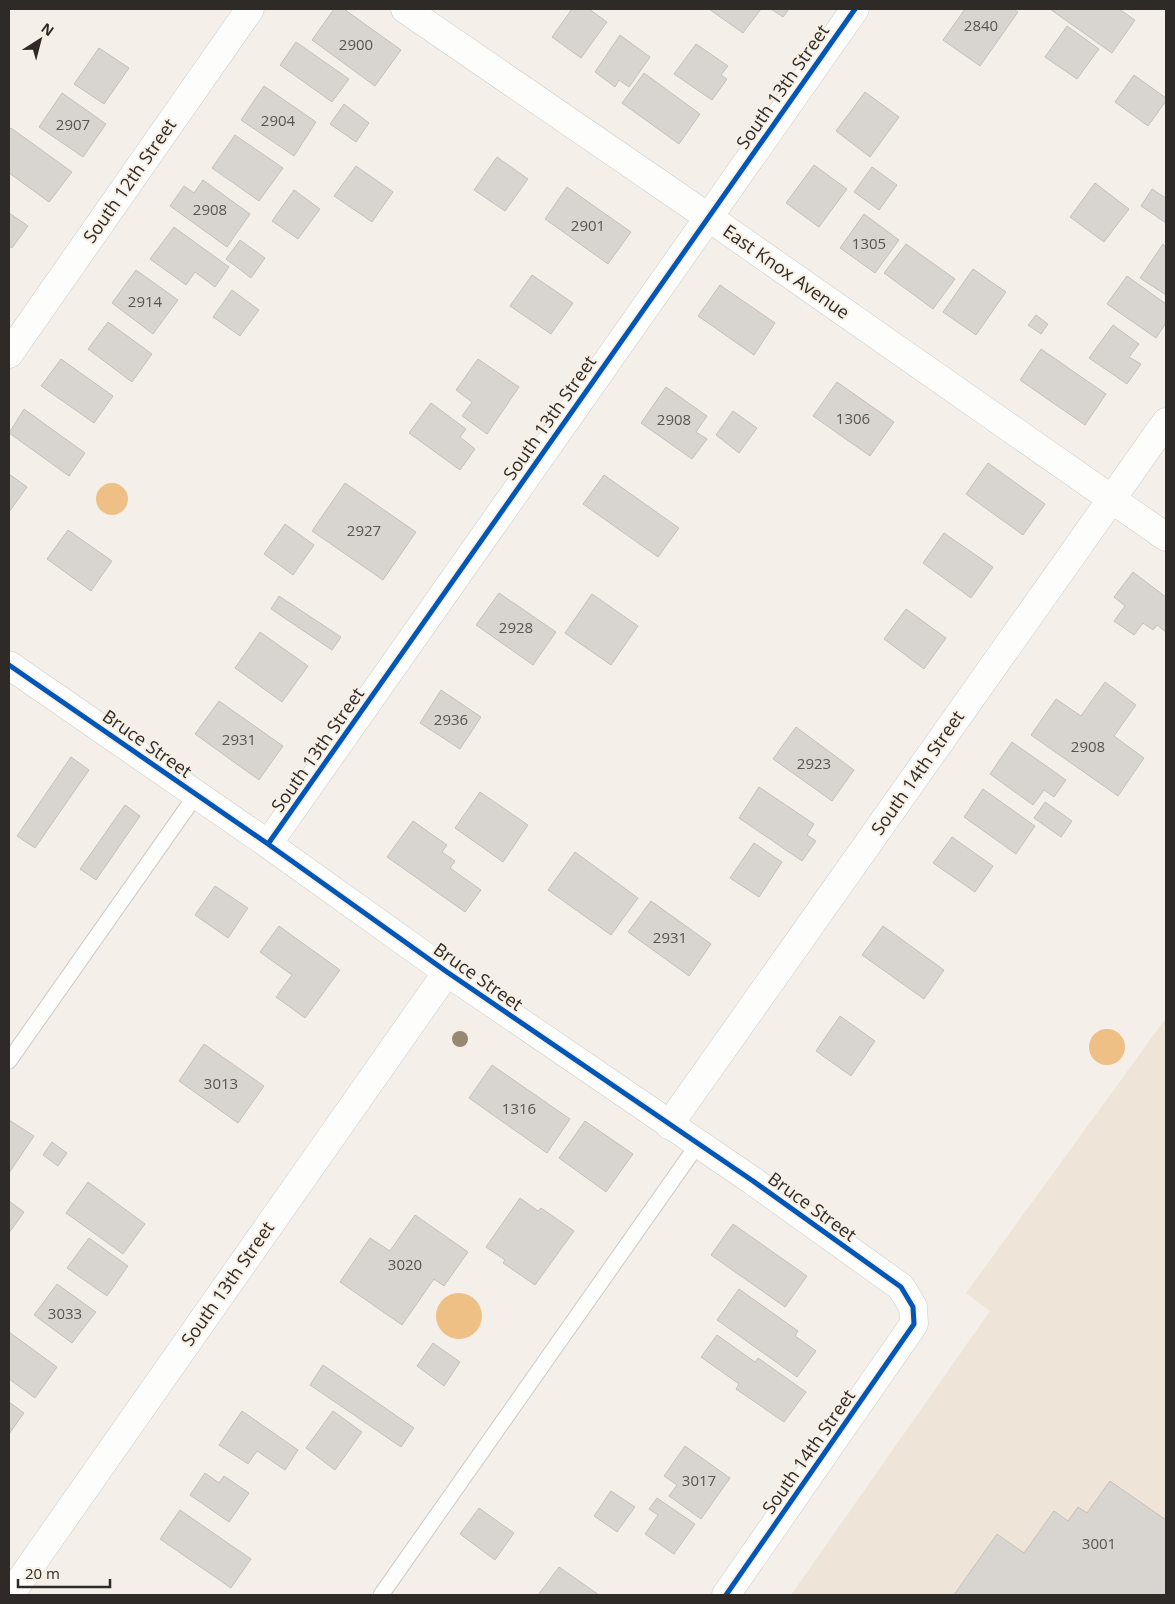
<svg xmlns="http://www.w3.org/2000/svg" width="1175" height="1604" font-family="'Open Sans',sans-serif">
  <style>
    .built { fill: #eee4d8 }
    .water { fill: #efc085 }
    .building { fill: #d8d5d0; stroke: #c4c1bc }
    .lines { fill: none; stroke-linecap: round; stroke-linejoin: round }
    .lane-casing { stroke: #cecbc7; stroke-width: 17 }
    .street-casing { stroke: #cecbc7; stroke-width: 29 }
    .lane { stroke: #fdfdfc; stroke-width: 15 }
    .street { stroke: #fdfdfc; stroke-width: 28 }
    .cycleway-casing { stroke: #f8efe5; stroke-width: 8 }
    .cycleway { stroke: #0057b8; stroke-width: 5 }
    .tree { fill: #988771 }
    .labels { text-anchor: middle; stroke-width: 4; stroke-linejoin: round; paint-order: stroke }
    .number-label { font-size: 15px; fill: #585551 }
    .street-label { font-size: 18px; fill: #2e2a27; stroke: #f8efe5 }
  </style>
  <rect width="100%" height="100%" fill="#f4efe9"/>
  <path class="built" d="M 1166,1018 L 1166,1595 L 791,1595 L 990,1311 L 966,1293 Z"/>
  <path class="water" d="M96 499a16 16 0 1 1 32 0a16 16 0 1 1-32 0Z
    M1089 1047a18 18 0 1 1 36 0a18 18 0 1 1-36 0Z
    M436 1316a23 23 0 1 1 46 0a23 23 0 1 1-46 0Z"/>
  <path class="building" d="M 334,9 L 344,9 L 401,50 L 375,86 L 312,40 Z
    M 572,9 L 589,9 L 607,22 L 581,58 L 552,37 Z
    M 709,9 L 761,9 L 743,33 Z
    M 771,9 L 789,9 L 783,17 Z
    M 965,9 L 1014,9 L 1018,12 L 980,66 L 943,40 Z
    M 1050,9 L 1119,9 L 1135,20 L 1112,53 Z
    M 1067,26 L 1099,49 L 1077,79 L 1045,57 Z
    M 620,35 L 650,57 L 629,87 L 619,80 L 615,87 L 595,72 Z
    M 296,42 L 349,79 L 332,102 L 280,65 Z
    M 696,44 L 728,66 L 721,75 L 727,79 L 712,100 L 674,74 Z
    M 99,48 L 129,68 L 104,104 L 74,84 Z
    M 644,73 L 700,114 L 679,144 L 622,103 Z
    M 1134,75 L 1166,98 L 1166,101 L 1148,126 L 1115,102 Z
    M 264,86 L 316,122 L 294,156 L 241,120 Z
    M 865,92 L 899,117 L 870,157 L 836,131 Z
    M 62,93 L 106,124 L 83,157 L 39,127 Z
    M 344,104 L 369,123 L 356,142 L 330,124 Z
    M 11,128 L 72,172 L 49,202 L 9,173 L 9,130 Z
    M 235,135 L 283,168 L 259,201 L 212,168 Z
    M 497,157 L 528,179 L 505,211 L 474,190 Z
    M 814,165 L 847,189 L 819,227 L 786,203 Z
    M 356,166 L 393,192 L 372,222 L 334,196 Z
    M 872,167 L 897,185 L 879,210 L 854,192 Z
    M 203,180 L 250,214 L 227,247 L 170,206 L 184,186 L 194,193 Z
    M 1095,183 L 1129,209 L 1104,242 L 1070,217 Z
    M 567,187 L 631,232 L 608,264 L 545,219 Z
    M 1152,189 L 1166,198 L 1166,223 L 1141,206 Z
    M 294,190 L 320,209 L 298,239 L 272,221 Z
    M 9,213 L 28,226 L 12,248 L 9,246 Z
    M 864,214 L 899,240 L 875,273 L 840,248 Z
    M 174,227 L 229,267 L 215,287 L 195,272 L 186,285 L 150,259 Z
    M 240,240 L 265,258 L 251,278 L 226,259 Z
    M 906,244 L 955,279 L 933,309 L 884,273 Z
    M 1163,244 L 1166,247 L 1166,295 L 1140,278 Z
    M 973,269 L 1006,292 L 976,335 L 943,312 Z
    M 136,270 L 178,300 L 153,334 L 112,303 Z
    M 532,275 L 573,303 L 551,334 L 510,306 Z
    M 1127,276 L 1166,304 L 1166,323 L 1156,338 L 1107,304 Z
    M 720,285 L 775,323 L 754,355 L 698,316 Z
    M 232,290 L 259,310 L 240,336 L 213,317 Z
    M 1036,315 L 1048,324 L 1041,334 L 1028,325 Z
    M 108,322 L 152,354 L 132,382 L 88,349 Z
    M 1113,325 L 1139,344 L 1129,357 L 1141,364 L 1127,384 L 1089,358 Z
    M 1041,349 L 1106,394 L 1085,425 L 1020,380 Z
    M 61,359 L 113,396 L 94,423 L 41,386 Z
    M 478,359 L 519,387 L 487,434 L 462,416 L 472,402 L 456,390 Z
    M 837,382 L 894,422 L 870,456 L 813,416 Z
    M 666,387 L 707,416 L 696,432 L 707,439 L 692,459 L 641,423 Z
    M 431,403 L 466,429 L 460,437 L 475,449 L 460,470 L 409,433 Z
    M 24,409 L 85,453 L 69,476 L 9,433 Z
    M 733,411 L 757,428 L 739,453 L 716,435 Z
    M 988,463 L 1045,504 L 1023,535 L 966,494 Z
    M 9,474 L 27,487 L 9,512 Z
    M 604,475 L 679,528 L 658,557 L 583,504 Z
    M 345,483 L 416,532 L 383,580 L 312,531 Z
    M 285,524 L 314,545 L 293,575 L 264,554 Z
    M 68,530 L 112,561 L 91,591 L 47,559 Z
    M 944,533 L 993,567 L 971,598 L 923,563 Z
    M 1133,572 L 1166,597 L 1166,632 L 1157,625 L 1153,630 L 1143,623 L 1134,635 L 1114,621 L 1125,606 L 1114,597 Z
    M 499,593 L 556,632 L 533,665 L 476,625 Z
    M 592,594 L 638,626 L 611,665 L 565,633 Z
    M 279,596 L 341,637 L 332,650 L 271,609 Z
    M 906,609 L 946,638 L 924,669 L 884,639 Z
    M 260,632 L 308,666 L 282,702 L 235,668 Z
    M 1105,682 L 1136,705 L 1114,736 L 1144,758 L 1118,796 L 1031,735 L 1056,699 L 1081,716 Z
    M 441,690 L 481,717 L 460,749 L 420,723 Z
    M 219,701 L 283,746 L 259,780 L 195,734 Z
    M 796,727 L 854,770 L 832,801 L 773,759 Z
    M 1012,742 L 1066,780 L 1054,797 L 1044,790 L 1033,805 L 990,774 Z
    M 71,757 L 89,770 L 35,848 L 17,836 Z
    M 759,787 L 814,824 L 807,835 L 816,841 L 802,861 L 739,818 Z
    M 983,789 L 1035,826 L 1016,854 L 964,817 Z
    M 480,792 L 528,825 L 503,862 L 455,828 Z
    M 1045,802 L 1072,821 L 1061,837 L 1034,818 Z
    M 125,805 L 140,816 L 96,880 L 80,869 Z
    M 413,821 L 447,845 L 442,852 L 455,861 L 450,868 L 481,890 L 465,912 L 387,857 Z
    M 952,837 L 993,866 L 975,892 L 933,863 Z
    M 754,843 L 782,862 L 759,897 L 730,878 Z
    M 575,852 L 638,898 L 611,935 L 548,890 Z
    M 215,886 L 248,908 L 228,938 L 195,915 Z
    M 651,901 L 711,944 L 689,976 L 628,932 Z
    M 279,926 L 340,970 L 305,1018 L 276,997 L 292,975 L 260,952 Z
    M 883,926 L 944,970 L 924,999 L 862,955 Z
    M 840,1016 L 875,1041 L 851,1076 L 816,1051 Z
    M 204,1044 L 264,1086 L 238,1123 L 179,1081 Z
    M 492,1065 L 570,1119 L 547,1153 L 469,1098 Z
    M 9,1120 L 34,1136 L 9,1173 Z
    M 585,1121 L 633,1154 L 606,1192 L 559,1158 Z
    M 52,1142 L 67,1153 L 58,1166 L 43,1155 Z
    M 88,1182 L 145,1224 L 123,1254 L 66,1213 Z
    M 520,1198 L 538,1211 L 541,1208 L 574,1231 L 535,1285 L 503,1263 L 505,1260 L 486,1247 Z
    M 9,1201 L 24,1212 L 9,1233 Z
    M 415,1215 L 468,1252 L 444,1286 L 434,1279 L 402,1325 L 340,1282 L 370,1238 L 390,1251 Z
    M 733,1224 L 807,1276 L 785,1307 L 711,1255 Z
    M 89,1238 L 128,1266 L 107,1296 L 67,1268 Z
    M 57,1284 L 96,1312 L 72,1343 L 34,1315 Z
    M 739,1289 L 798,1331 L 795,1336 L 816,1351 L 797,1377 L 717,1320 Z
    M 9,1332 L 57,1367 L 35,1398 L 9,1379 Z
    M 717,1335 L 755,1362 L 758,1358 L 806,1392 L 784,1422 L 736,1389 L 739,1384 L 701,1357 Z
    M 433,1343 L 460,1362 L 444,1386 L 417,1366 Z
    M 323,1365 L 414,1428 L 401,1447 L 310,1385 Z
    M 9,1402 L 24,1413 L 9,1434 Z
    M 242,1411 L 298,1450 L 285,1470 L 257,1451 L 248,1464 L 219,1445 Z
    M 333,1411 L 362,1432 L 335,1470 L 306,1448 Z
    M 685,1446 L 730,1478 L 701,1519 L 669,1496 L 677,1485 L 664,1476 Z
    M 205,1473 L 219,1483 L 224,1476 L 249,1493 L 229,1522 L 190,1495 Z
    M 1110,1481 L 1166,1520 L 1166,1595 L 954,1595 L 997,1534 L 1024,1553 L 1054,1511 L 1068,1521 L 1078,1507 L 1087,1513 Z
    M 611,1491 L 635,1507 L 617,1532 L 594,1516 Z
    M 657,1498 L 695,1524 L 674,1554 L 645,1534 L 658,1515 L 649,1509 Z
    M 479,1508 L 514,1533 L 495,1560 L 460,1534 Z
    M 180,1510 L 251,1559 L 231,1588 L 160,1539 Z
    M 559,1567 L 599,1595 L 538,1595 Z"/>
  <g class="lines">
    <g class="lane-casing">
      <path id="lane" d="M 9,1061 L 196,795
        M 381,1595 L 698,1144"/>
    </g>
    <g class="street-casing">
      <path id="street" d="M 405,9 L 708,217 L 1166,537
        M 9,354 L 250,9
        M 9,665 L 268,844 L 447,972 L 753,1181 L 901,1287 L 913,1307 L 914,1324 L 726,1595
        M 268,844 L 855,9
        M 669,1125 L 1166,422
        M 10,1595 L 447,972"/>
    </g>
    <use href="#lane" class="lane"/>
    <use href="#street" class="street"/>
    <g class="cycleway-casing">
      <path id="cycleway" d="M 9,665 L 268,844 L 447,972 L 753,1181 L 901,1287 L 913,1307 L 914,1324 L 726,1595
        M 268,844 L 855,9"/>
    </g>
    <use href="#cycleway" class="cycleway"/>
  </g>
  <circle class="tree" cx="460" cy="1039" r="8"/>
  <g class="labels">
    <g class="number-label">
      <text x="981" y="31">2840</text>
      <text x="356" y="50">2900</text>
      <text x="278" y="126">2904</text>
      <text x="73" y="130">2907</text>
      <text x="210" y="215">2908</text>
      <text x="588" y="231">2901</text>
      <text x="869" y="249">1305</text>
      <text x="145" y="307">2914</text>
      <text x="853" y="424">1306</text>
      <text x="674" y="425">2908</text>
      <text x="364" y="536">2927</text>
      <text x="516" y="633">2928</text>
      <text x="451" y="725">2936</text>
      <text x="239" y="745">2931</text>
      <text x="1088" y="752">2908</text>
      <text x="814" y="769">2923</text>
      <text x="670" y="943">2931</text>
      <text x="221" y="1089">3013</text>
      <text x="519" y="1114">1316</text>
      <text x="405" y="1270">3020</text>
      <text x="65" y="1319">3033</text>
      <text x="699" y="1486">3017</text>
      <text x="1099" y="1549">3001</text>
    </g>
    <g class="street-label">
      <text transform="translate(783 87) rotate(-55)" y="6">South 13th Street</text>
      <text transform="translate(130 181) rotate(-55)" y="6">South 12th Street</text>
      <text transform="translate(786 272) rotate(35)" y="6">East Knox Avenue</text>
      <text transform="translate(550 418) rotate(-55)" y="6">South 13th Street</text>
      <text transform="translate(147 744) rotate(35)" y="6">Bruce Street</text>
      <text transform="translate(318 750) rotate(-55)" y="6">South 13th Street</text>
      <text transform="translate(918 773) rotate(-55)" y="6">South 14th Street</text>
      <text transform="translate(478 977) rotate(35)" y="6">Bruce Street</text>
      <text transform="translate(812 1207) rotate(36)" y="6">Bruce Street</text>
      <text transform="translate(228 1284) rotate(-55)" y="6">South 13th Street</text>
      <text transform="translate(809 1452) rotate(-55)" y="6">South 14th Street</text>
    </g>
  </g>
  <rect width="1175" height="1604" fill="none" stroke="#2e2a27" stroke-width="20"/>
  <g transform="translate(40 40) rotate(36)" stroke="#f8efe5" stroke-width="4" paint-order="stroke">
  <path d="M0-4L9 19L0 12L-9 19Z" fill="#2e2a27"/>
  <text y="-8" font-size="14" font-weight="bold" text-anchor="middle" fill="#2e2a27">N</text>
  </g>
  <path d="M18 1579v8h92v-8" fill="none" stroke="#2e2a27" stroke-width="2.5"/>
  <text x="25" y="1579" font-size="15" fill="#2e2a27" stroke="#f8efe5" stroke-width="4" paint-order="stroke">20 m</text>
</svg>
